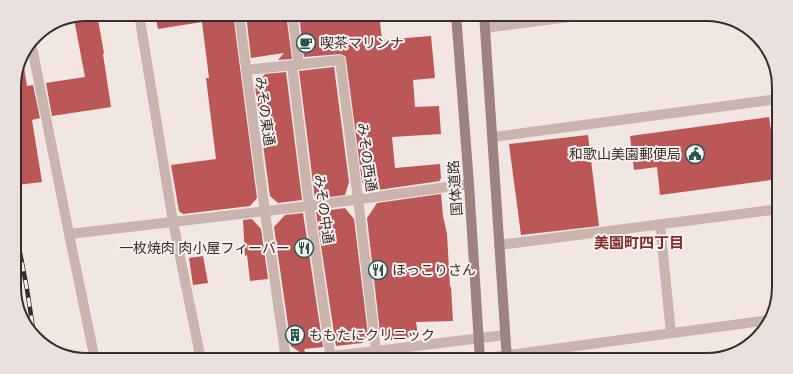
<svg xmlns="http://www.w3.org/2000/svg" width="793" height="374" font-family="Overpass,'Noto Sans JP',sans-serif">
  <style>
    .building { fill: #bb5756 }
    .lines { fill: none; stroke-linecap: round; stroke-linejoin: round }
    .street { stroke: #c9b4ae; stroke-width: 10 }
    .secondary { stroke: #9d837f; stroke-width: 10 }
    .rail-casing { stroke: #382d2c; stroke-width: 4.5 }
    .rail { stroke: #f9f1ee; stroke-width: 3; stroke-dasharray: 9; stroke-linecap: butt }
    .labels { text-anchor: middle; stroke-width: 4; stroke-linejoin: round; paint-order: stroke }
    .poi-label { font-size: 14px; fill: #382d2c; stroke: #f9f1ee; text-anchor: start }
    .street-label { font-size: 14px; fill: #382d2c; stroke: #f9f1ee }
    .neighbourhood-label { font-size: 15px; font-weight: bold; fill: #812d2c; stroke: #f9f1ee }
    .rim { fill: none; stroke: #382d2c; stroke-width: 2 }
  </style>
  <rect width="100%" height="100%" fill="#f2e6e2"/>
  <path class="building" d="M 87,14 L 97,14 L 104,53 L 103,54 L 111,107 L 52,116 L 46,83 L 85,77 L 74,19 Z
    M 155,14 L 233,14 L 257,198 L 250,206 L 183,214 L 179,211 L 171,165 L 216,159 L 206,78 L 209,78 L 202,22 L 158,29 Z
    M 246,14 L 286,14 L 292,59 L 278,60 L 284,53 L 251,58 Z
    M 299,14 L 379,14 L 382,40 L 431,36 L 435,78 L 413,80 L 415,107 L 439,106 L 441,134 L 392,137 L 395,168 L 440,164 L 441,179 L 440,179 L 440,181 L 371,191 L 362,182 L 346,59 L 345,56 L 340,54 L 304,57 Z
    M 22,55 L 27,86 L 33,85 L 40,118 L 32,120 L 42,182 L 17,185 L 15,175 L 14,82 Z
    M 334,67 L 349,182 L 345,195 L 315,199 L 299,71 Z
    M 286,72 L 302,200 L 278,203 L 270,196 L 255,86 L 265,74 Z
    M 769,117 L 778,179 L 660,195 L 657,167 L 634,170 L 630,136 Z
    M 588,135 L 599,226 L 521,235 L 509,144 Z
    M 441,194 L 443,216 L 447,234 L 450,287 L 451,287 L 453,321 L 416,322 L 418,336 L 391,340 L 380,332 L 367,218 L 377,203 Z
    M 345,208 L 354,219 L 368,335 L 362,343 L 336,346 L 316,212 Z
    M 303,213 L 323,347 L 304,349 L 305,352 L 301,353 L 291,346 L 274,227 L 285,215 Z
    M 252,219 L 261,229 L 268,279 L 250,281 L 247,255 L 245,256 L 243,220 Z
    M 203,256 L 208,283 L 193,285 L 189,258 Z"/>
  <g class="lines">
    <path class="street" d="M 139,14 L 173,222 L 201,360
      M 239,14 L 265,212 L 286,360
      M 292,14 L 299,65
      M 485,28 L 593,14
      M 31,42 L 69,234 L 95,360
      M 292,66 L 309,206 L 331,360
      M 246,70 L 340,60 L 358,199 L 376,351
      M 493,137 L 778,99
      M 660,224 L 671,333
      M 69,234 L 309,206 L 469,184
      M 499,245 L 779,209
      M 479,359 L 769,320
      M 296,360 L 376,351 L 505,335"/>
    <path class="secondary" d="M 456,14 L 469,184 L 480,360
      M 484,14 L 507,360"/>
    <g class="rail-casing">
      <path id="rail" d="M 15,227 L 27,289 L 34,335"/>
    </g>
    <use href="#rail" class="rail"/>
  </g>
  <defs>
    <g id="cafe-ring" transform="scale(1)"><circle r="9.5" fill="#f9f1ee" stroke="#25574f" stroke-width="1.5"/><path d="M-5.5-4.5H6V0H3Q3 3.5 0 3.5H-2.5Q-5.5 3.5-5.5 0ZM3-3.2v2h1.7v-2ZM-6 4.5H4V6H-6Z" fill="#25574f"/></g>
    <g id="civic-ring" transform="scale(1)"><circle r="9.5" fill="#f9f1ee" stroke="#25574f" stroke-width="1.5"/><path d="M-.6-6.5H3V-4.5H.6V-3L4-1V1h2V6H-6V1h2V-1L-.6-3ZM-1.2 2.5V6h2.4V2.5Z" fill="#25574f"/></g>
    <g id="restaurant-ring" transform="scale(1)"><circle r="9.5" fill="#f9f1ee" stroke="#25574f" stroke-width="1.5"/><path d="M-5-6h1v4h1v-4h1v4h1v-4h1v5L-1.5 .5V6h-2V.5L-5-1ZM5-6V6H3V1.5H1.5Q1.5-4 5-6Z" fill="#25574f"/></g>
    <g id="building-ring" transform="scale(1)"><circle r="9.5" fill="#f9f1ee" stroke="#25574f" stroke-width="1.5"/><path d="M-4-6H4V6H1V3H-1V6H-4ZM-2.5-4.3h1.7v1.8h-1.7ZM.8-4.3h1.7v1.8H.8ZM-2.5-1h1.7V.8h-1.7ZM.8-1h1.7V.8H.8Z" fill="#25574f"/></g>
  </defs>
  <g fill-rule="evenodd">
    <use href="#cafe-ring" x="306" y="43"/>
    <use href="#civic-ring" x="695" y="154"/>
    <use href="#restaurant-ring" x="304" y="248"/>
    <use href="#restaurant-ring" x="378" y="270"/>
    <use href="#building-ring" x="295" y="335"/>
  </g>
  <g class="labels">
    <g class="poi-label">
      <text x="320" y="48">喫茶マリンナ</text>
      <text x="681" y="159" text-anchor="end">和歌山美園郵便局</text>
      <text x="290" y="253" text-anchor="end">一枚焼肉 肉小屋フィーバー</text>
      <text x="392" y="275">ほっこりさん</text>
      <text x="309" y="340">ももたにクリニック</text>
    </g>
    <g class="street-label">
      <text transform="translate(265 111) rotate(82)" y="5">みその東通</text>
      <text transform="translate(367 157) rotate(82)" y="5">みその西通</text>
      <text transform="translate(455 188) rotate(-94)" y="5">国体道路</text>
      <text transform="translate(324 209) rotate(82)" y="5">みその中通</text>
    </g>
    <g class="neighbourhood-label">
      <text x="639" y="248">美園町四丁目</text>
    </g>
  </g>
  <path d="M0 0H793V374H0ZM87 21H706A66 66 0 0 1 772 87V287A66 66 0 0 1 706 353H87A66 66 0 0 1 21 287V87A66 66 0 0 1 87 21Z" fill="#eae1de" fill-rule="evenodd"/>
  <path class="rim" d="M87 21H706A66 66 0 0 1 772 87V287A66 66 0 0 1 706 353H87A66 66 0 0 1 21 287V87A66 66 0 0 1 87 21Z"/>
</svg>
